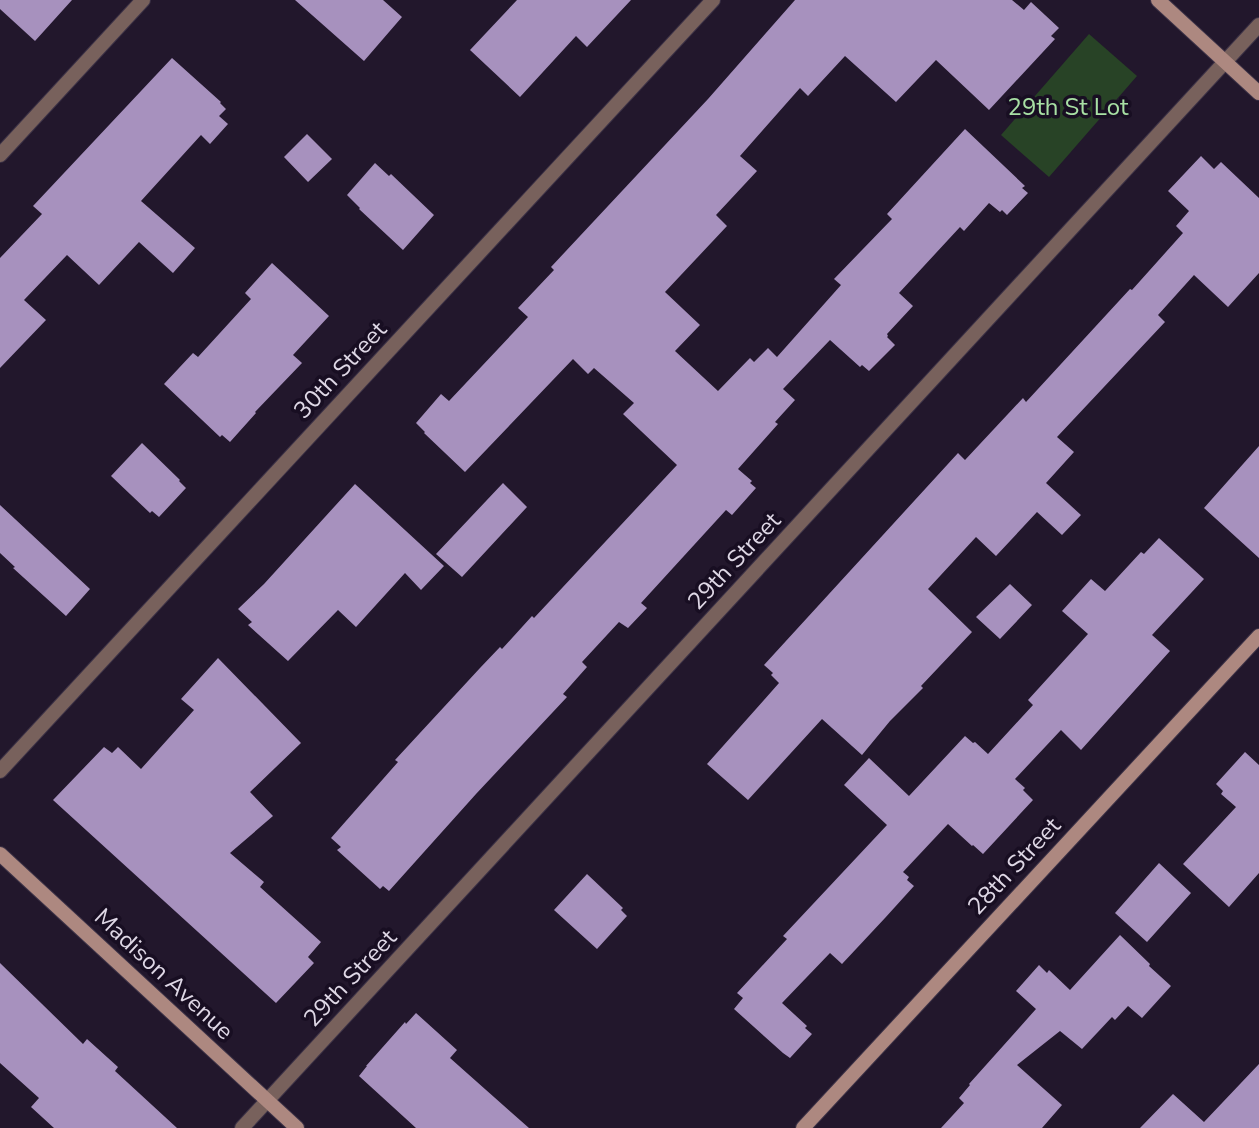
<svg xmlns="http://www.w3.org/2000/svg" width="1259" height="1128" font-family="'Nunito Sans',sans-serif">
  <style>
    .green { fill: #284326 }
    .building { fill: #a791be }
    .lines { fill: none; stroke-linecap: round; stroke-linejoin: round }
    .street-casing { stroke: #3c3246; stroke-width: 16 }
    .secondary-casing { stroke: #3c3246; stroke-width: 16 }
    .street { stroke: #78615c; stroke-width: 14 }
    .secondary { stroke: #ad8880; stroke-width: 14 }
    .labels { text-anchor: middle; stroke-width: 7; stroke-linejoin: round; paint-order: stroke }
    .park-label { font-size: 24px; fill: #a8e0a4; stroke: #180e22 }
    .street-label { font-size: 24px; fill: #ded7e5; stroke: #180e22 }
  </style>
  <rect width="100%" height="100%" fill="#22172c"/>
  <path class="green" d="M 1089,34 L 1137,76 L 1049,177 L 1001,135 Z"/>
  <path class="building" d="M 0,0 L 72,0 L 35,41 L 0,9 Z
    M 295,0 L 383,0 L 402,17 L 364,61 Z
    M 517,0 L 631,0 L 587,47 L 576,36 L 520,97 L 470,50 Z
    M 795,0 L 1012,0 L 1024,10 L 1031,2 L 1059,28 L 1051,36 L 1055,39 L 989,110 L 936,60 L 896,102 L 845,56 L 808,96 L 800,88 L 740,156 L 757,171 L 716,215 L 727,226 L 665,292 L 700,325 L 675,351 L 718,391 L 750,358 L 754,362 L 768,348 L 777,357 L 841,285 L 834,279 L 892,219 L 887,214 L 965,129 L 1025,186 L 1022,188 L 1028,193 L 1007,215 L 1002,210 L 1000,212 L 989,203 L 964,231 L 960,227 L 899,293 L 913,306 L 887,334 L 888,336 L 887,337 L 895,345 L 869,371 L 862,365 L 860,367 L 830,340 L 783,389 L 795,400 L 775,422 L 778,424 L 738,469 L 752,481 L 750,483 L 756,488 L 732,515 L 726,510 L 641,603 L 647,608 L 628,628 L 619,622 L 582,662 L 587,667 L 563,694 L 567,697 L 476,794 L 389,891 L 383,886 L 380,889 L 337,850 L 341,847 L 331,838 L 398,762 L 395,760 L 480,668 L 500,647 L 502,649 L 532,616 L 534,618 L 677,465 L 623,414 L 634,403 L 594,368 L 588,374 L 573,359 L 465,472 L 424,433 L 425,432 L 416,423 L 441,394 L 449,401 L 528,317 L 518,308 L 554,270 L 551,267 L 708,99 Z
    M 172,58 L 221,102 L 220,103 L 226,109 L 219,116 L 228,124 L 210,144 L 201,135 L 141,201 L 195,248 L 173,273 L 139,242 L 99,285 L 67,255 L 24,300 L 46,320 L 0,368 L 0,258 L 42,214 L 33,206 Z
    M 307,134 L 332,159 L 308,182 L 284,157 Z
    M 1201,156 L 1214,169 L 1221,162 L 1259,198 L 1259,273 L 1228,307 L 1194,275 L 1158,315 L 1165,322 L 1057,437 L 1074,452 L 1046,483 L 1081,515 L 1062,535 L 1037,512 L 996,556 L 976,537 L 928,589 L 972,632 L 921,686 L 923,688 L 890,721 L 862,755 L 822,719 L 748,800 L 707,764 L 779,683 L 771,675 L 773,673 L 764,665 L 958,453 L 965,460 L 1023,398 L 1026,402 L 1130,289 L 1132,290 L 1183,233 L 1176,226 L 1189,211 L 1168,191 Z
    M 375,163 L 389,176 L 391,174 L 434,215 L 403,250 L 359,209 L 360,208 L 347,195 Z
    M 272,263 L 329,316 L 293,355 L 302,363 L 255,412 L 256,413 L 230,442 L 222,435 L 220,437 L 164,384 L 193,353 L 198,357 L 251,299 L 245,293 Z
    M 142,443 L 180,480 L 179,481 L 186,488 L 159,517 L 152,511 L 150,513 L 111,476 Z
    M 1259,446 L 1259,558 L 1204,508 Z
    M 503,483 L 527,507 L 462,577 L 436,554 Z
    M 355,484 L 444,566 L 421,590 L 405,573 L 356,627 L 338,610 L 288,661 L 248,625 L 252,622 L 238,609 L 264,584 Z
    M 0,505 L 90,589 L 66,616 L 13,568 L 15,567 L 0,553 Z
    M 1159,538 L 1204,579 L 1152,635 L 1170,651 L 1081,750 L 1061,730 L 1015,779 L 1025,788 L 1023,790 L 1033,800 L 983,854 L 973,845 L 972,846 L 948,824 L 903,872 L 909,877 L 907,880 L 914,886 L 885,918 L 842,964 L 830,953 L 782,1003 L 807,1026 L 805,1028 L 812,1034 L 790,1058 L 783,1053 L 734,1009 L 743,998 L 737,993 L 787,939 L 783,936 L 887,825 L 844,785 L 869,758 L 909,796 L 965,736 L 973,743 L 975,742 L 988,754 L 1033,705 L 1028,700 L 1088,634 L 1062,611 L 1091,579 L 1105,591 L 1141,552 L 1144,554 Z
    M 1010,584 L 1032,605 L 1000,639 L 976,617 Z
    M 218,658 L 301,743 L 250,792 L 273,816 L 230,853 L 264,882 L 260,887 L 321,942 L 308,957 L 314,963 L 276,1003 L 53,800 L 104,747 L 112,753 L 118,747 L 141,769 L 194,710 L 181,699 Z
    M 1245,752 L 1259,765 L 1259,873 L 1229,907 L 1183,864 L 1236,807 L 1221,794 L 1223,791 L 1216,784 Z
    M 1159,863 L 1191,893 L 1147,942 L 1115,913 Z
    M 587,874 L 623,908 L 621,910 L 627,916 L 597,949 L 554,910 Z
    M 1120,935 L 1150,964 L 1149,966 L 1171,986 L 1142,1018 L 1128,1006 L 1115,1020 L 1112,1017 L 1082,1049 L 1060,1031 L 1017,1065 L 1062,1105 L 1042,1128 L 941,1128 L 964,1103 L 959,1098 L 970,1085 L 969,1084 L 1036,1009 L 1016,991 L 1039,965 L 1047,973 L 1049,970 L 1070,990 Z
    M 0,963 L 83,1044 L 87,1039 L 118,1067 L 115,1071 L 177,1128 L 54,1128 L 31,1107 L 39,1098 L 0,1063 Z
    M 416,1013 L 457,1050 L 450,1058 L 529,1128 L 416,1128 L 359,1076 L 367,1066 L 366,1066 L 405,1022 L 406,1024 Z
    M 1259,1064 L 1259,1128 L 1140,1128 L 1173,1094 L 1204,1122 Z"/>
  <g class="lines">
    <g class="street-casing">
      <path id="street" d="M 0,155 L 143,0
        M 0,771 L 713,0
        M 242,1128 L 1259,25"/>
    </g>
    <g class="secondary-casing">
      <path id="secondary" d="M 1158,0 L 1259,93
        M 0,854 L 297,1128
        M 803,1128 L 1259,636"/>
    </g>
    <use href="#street" class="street"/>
    <use href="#secondary" class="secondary"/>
  </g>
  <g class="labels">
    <g class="park-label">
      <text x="1068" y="115">29th St Lot</text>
    </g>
    <g class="street-label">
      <text transform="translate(340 370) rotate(-47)" y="8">30th Street</text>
      <text transform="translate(734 561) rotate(-47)" y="8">29th Street</text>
      <text transform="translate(1014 866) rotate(-47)" y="8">28th Street</text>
      <text transform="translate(164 974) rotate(43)" y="8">Madison Avenue</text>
      <text transform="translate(350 978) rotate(-47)" y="8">29th Street</text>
    </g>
  </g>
</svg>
